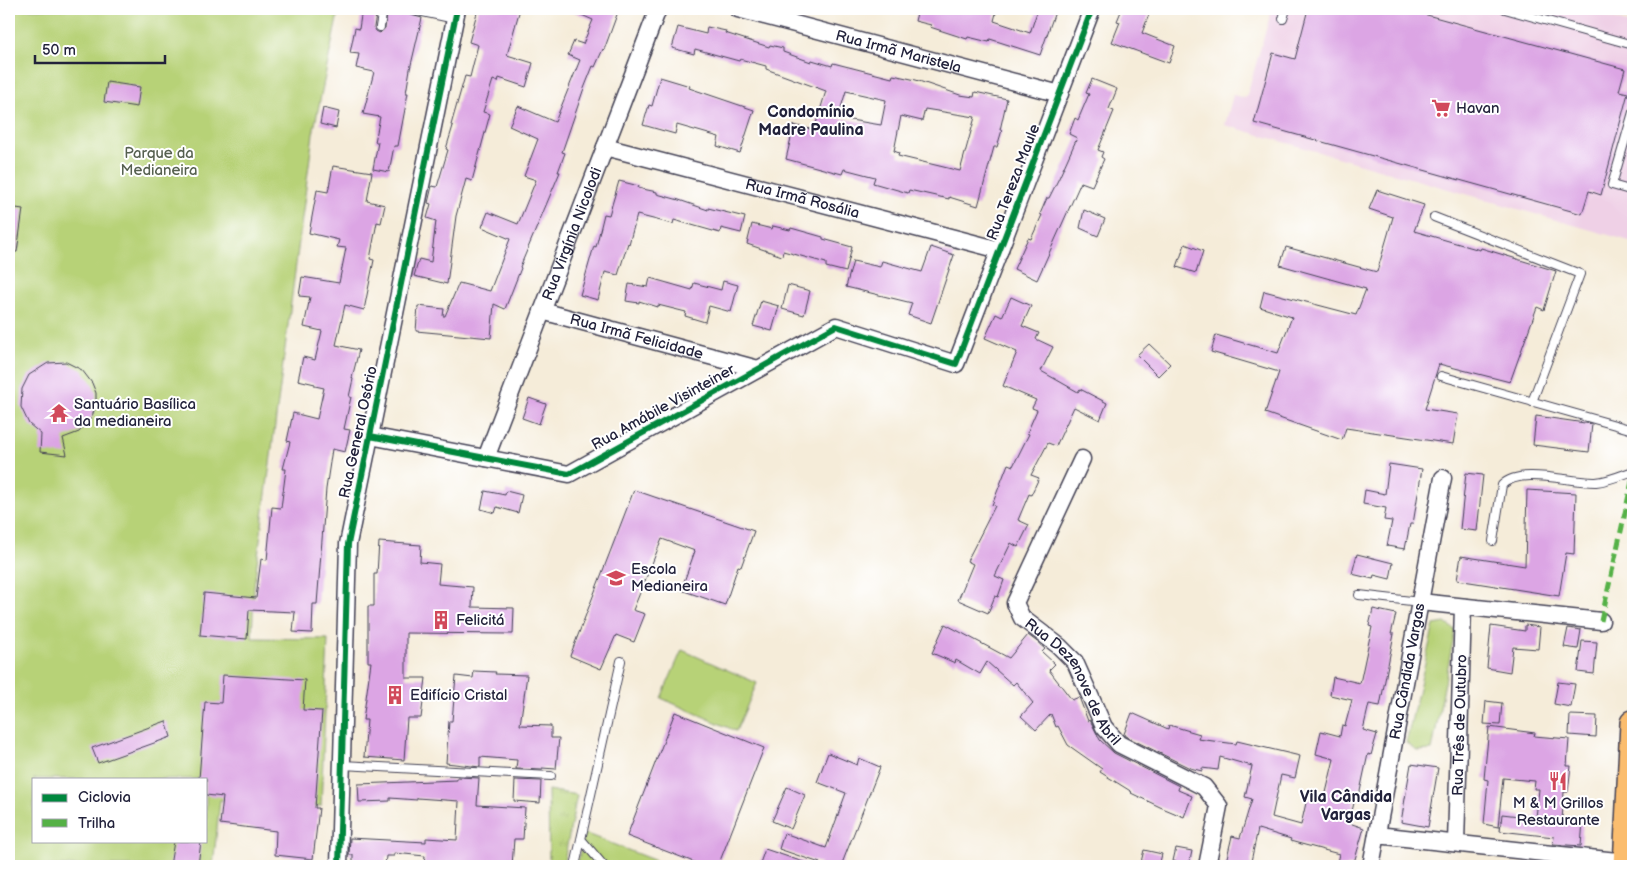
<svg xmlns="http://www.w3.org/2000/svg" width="1642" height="875" font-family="'Balsamiq Sans',sans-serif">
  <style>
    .built { fill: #efd0e6 }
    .grass { fill: url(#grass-tufts); stroke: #6c7a59 }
    .green { fill: #b7d277; stroke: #6c7a59; fill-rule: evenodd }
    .building { fill: #dca5e4; fill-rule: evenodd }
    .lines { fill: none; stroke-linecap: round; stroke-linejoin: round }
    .lane-casing { stroke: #424053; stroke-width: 10 }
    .street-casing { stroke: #424053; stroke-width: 19 }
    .primary-casing { stroke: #424053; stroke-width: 28 }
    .lane { stroke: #fff; stroke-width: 8 }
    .street { stroke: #fff; stroke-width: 16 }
    .primary { stroke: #fbbd6e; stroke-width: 25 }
    .quiet { stroke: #55b146; stroke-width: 5; stroke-dasharray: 10 5; stroke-linecap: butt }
    .cycleway-casing { stroke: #fff; stroke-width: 9 }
    .cycleway { stroke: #00873e; stroke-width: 6 }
    .labels { text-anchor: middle; stroke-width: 4; stroke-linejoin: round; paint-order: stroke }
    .street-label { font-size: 15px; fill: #22223b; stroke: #fff }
    .poi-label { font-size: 15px; fill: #22223b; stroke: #fff; text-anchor: start }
    .park-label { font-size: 15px; fill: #566050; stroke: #fff }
    .neighbourhood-label { font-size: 16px; font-weight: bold; fill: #22223b; stroke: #fff }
  </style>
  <defs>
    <pattern id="grass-tufts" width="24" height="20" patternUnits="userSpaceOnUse" patternTransform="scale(1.25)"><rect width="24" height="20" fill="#b7d277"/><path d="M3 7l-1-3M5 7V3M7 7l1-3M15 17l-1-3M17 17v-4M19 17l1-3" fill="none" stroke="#9db468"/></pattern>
  </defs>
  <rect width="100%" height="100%" fill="#fff"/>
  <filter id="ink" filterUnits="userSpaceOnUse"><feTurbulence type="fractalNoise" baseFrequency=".02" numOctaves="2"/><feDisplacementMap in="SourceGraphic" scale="10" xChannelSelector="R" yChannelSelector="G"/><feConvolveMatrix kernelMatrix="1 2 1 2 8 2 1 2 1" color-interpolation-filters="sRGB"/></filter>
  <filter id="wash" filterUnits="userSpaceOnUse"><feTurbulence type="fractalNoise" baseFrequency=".0096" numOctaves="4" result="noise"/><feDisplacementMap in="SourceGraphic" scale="20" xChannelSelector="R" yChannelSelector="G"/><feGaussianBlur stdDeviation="1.12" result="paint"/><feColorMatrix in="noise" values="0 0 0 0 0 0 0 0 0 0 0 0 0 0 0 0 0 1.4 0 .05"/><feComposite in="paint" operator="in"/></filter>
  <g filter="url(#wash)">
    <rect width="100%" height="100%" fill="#f5ecd9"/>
    <path class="built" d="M 1272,9 L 1580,9 L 1633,25 L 1633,242 L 1225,125 L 1233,95 L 1246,98 Z"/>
    <path class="grass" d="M 548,790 L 577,795 L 563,866 L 549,866 Z"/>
    <path class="green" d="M 9,9 L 339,9 L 313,134 L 254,586 L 252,638 L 328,639 L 321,806 L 220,800 L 213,866 L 9,866 ZM 34,779 L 206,779 L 206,841 L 34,841 Z
      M 1445,623 L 1455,630 L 1432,750 L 1417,751 L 1406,743 L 1434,625 Z
      M 682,650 L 757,683 L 736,731 L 661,698 Z
      M 584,833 L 664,864 L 663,866 L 577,866 Z"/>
    <g id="blocks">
      <path class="building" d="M 362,9 L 377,9 L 374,27 L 376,31 L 380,33 L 385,28 L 388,9 L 422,18 L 410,69 L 406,93 L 408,93 L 398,146 L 394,146 L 389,172 L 373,169 L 378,142 L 375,142 L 380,117 L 363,114 L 374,72 L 356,68 L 359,54 L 350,53 L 355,28 L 359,29 Z
        M 478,9 L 520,9 L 507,55 L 533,63 L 526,87 L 499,78 L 498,82 L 493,80 L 483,112 L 490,114 L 472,181 L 466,179 L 456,216 L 447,284 L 414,276 L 419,259 L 431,262 L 436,221 L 427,218 L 431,204 L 428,203 L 432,186 L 437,187 L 448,150 L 446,149 L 453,126 L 451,125 L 465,76 L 470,77 L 478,45 L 469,42 Z
        M 568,9 L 619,9 L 604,50 L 603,49 L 595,67 L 593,66 L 583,91 L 562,152 L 565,153 L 558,172 L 560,172 L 520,267 L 521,268 L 505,309 L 494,304 L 491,338 L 416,331 L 418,306 L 444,309 L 443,316 L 445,316 L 459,283 L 490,291 L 510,239 L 482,227 L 488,212 L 518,224 L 536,180 L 524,176 L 538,139 L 509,126 L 518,106 L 555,122 L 580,60 L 568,55 L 574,41 L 583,44 L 593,20 Z
        M 918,9 L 997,9 L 994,21 L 1030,33 L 1038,9 L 1056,9 L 1040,55 L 990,39 L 989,42 L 968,37 L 967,39 L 930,27 L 931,25 L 915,21 Z
        M 1122,9 L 1151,9 L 1142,33 L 1175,46 L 1169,63 L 1112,42 L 1120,22 L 1117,21 Z
        M 1308,9 L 1405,9 L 1625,69 L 1619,91 L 1628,93 L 1601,195 L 1589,191 L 1582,214 L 1254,123 L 1273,53 L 1295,59 Z
        M 678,27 L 706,34 L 707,27 L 726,31 L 725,33 L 769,47 L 770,45 L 783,48 L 783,52 L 811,62 L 812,60 L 832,66 L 833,63 L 892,78 L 893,75 L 916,80 L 960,95 L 974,97 L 975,92 L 1007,99 L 1000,130 L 1002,130 L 997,147 L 994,147 L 978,206 L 949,197 L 949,199 L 909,190 L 908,193 L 873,183 L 875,177 L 844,169 L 842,174 L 786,159 L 794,125 L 814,130 L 826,91 L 766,69 L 766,66 L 740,59 L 739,61 L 695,49 L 694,54 L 672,48 ZM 846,91 L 886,100 L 881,125 L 838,118 ZM 925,109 L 975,117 L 960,171 L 898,156 L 899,153 L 894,151 L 901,116 L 922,121 Z
        M 660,77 L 690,86 L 689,88 L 754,110 L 740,153 L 717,146 L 719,137 L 677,125 L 675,134 L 643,125 L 649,105 L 652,106 Z
        M 1092,79 L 1117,89 L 1109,109 L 1114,111 L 1098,150 L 1103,152 L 1101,157 L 1104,159 L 1092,186 L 1081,182 L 1037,280 L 1014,269 L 1028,238 L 1031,239 L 1042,215 L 1040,214 L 1047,198 L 1049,198 L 1059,178 L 1077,138 L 1069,134 L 1075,118 L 1078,120 L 1089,94 L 1086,93 Z
        M 107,82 L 140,87 L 137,107 L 104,102 Z
        M 323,108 L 339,112 L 336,128 L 320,124 Z
        M 333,166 L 372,172 L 367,201 L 385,205 L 381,223 L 377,222 L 370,259 L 374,260 L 364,310 L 345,305 L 336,345 L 359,350 L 352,378 L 353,379 L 349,397 L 351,397 L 344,429 L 350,430 L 345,452 L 332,449 L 326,489 L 317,604 L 313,604 L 312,633 L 293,632 L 295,612 L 249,610 L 247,639 L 200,635 L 204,593 L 256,598 L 261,559 L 267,560 L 272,507 L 281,508 L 286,469 L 283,469 L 290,442 L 287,441 L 293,413 L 317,419 L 324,388 L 315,386 L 315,384 L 298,380 L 303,357 L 315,360 L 322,331 L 304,327 L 310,297 L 299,296 L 302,277 L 339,283 L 346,248 L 337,247 L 339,240 L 309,233 L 317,190 L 328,192 Z
        M 619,181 L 639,186 L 638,188 L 657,192 L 657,194 L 679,200 L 708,210 L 708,208 L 745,217 L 741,233 L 721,228 L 720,233 L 674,220 L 673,224 L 637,215 L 629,244 L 628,243 L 618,275 L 605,272 L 598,300 L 580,295 L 594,246 L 596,247 L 604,214 L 609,215 Z
        M 1377,190 L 1424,205 L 1414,231 L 1480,250 L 1481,248 L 1556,271 L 1544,310 L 1537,307 L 1510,382 L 1439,364 L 1425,409 L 1458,414 L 1453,444 L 1346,428 L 1342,440 L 1265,413 L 1279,372 L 1211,352 L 1216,335 L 1278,353 L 1292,317 L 1260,307 L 1264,291 L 1356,315 L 1366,289 L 1280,265 L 1286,247 L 1377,272 L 1393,217 L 1369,209 Z
        M 9,207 L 23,209 L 17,252 L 9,252 Z
        M 1084,210 L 1105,219 L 1098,236 L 1080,228 Z
        M 752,224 L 772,229 L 773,226 L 790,230 L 791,228 L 823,237 L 823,239 L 852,247 L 846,272 L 826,267 L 826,263 L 783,251 L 782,256 L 747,244 Z
        M 1185,244 L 1203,251 L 1196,273 L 1177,267 Z
        M 931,247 L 954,255 L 931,323 L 908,315 L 912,303 L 846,287 L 853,261 L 880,267 L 882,261 L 922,272 Z
        M 650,278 L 692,290 L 694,283 L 721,290 L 723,281 L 738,285 L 731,312 L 709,306 L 705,322 L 685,316 L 686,312 L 658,305 L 658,307 L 639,301 L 639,303 L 626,301 L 629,284 L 648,287 Z
        M 788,285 L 810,291 L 804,315 L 782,309 Z
        M 1011,297 L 1031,306 L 1022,326 L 1039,333 L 1036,339 L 1053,347 L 1041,371 L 1078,392 L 1080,389 L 1107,403 L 1100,420 L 1074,407 L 1056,446 L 1048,443 L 1031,475 L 1039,478 L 1031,495 L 1029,494 L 1018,520 L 1029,525 L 1018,547 L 1011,543 L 995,576 L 1004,580 L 998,597 L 995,596 L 988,613 L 958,600 L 973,564 L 967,561 L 995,506 L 992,505 L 1008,464 L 1013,466 L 1029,434 L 1027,433 L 1037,410 L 1032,408 L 1036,400 L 1003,386 L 1017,352 L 985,338 L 996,314 L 1002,317 Z
        M 761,301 L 779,306 L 772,331 L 753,326 Z
        M 1149,344 L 1170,364 L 1158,376 L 1137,355 Z
        M 66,362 L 82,370 L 92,383 L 96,393 L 96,405 L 91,419 L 79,432 L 63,438 L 67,455 L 40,452 L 41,434 L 29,424 L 21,407 L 22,389 L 29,375 L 48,363 Z
        M 529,398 L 546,404 L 539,424 L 522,418 Z
        M 1536,416 L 1592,424 L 1589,452 L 1533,445 Z
        M 1389,464 L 1422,469 L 1413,524 L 1410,524 L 1405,549 L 1387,546 L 1392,521 L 1384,520 L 1386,508 L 1363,504 L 1365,490 L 1385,494 Z
        M 1466,473 L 1483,475 L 1477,531 L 1460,529 Z
        M 634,490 L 754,531 L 741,567 L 738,566 L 725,605 L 681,590 L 695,551 L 662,539 L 633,610 L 645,614 L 634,642 L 616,635 L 601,669 L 570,656 Z
        M 1527,490 L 1576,493 L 1574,554 L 1566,553 L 1559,596 L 1457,580 L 1461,556 L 1525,566 Z
        M 485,491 L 505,495 L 506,491 L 522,495 L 518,513 L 497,507 L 495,513 L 481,509 Z
        M 379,542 L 421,545 L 420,562 L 440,564 L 438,584 L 473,587 L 472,607 L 514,608 L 513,634 L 406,633 L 406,678 L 426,678 L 421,718 L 407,718 L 404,760 L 364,757 L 367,720 L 363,720 L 371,662 L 368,662 L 368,606 L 374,606 L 374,574 L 377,574 Z
        M 1357,554 L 1393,563 L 1390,579 L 1374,575 L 1373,579 L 1352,574 Z
        M 1373,609 L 1396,614 L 1391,634 L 1394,634 L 1380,706 L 1369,704 L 1363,730 L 1377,734 L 1371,755 L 1368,754 L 1359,796 L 1356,795 L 1349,823 L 1364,828 L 1353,866 L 1336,866 L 1339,854 L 1290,841 L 1291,839 L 1258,829 L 1250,866 L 1225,866 L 1232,836 L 1240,838 L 1252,799 L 1245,797 L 1252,766 L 1220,757 L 1218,770 L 1202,768 L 1202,771 L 1190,768 L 1125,736 L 1124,734 L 1132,713 L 1168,729 L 1169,725 L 1200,734 L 1198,739 L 1236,744 L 1237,741 L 1300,756 L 1295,778 L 1281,775 L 1272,817 L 1301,825 L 1308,794 L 1325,797 L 1334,759 L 1316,754 L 1321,731 L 1340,736 L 1342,725 L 1345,726 L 1352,700 L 1330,695 L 1333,677 L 1360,683 L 1372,627 L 1369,626 Z
        M 945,624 L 1009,658 L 1028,635 L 1036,641 L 1045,649 L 1042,652 L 1055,664 L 1049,670 L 1072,700 L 1079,697 L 1088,721 L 1090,720 L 1100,740 L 1114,753 L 1179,786 L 1178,790 L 1192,796 L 1184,817 L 1160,807 L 1131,793 L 1132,792 L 1100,772 L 1102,769 L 1068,745 L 1058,726 L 1056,727 L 1051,714 L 1036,730 L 1021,716 L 1033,703 L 1016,682 L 1013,685 L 987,662 L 980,674 L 956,660 L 955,663 L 932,653 Z
        M 1525,625 L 1540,627 L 1538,649 L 1513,647 L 1510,672 L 1487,668 L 1491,626 L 1525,631 Z
        M 1568,628 L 1581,630 L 1578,649 L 1564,647 Z
        M 1582,641 L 1597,642 L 1594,674 L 1578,672 Z
        M 474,671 L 496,672 L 495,674 L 527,675 L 520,725 L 551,726 L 551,738 L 559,738 L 556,769 L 542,768 L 542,770 L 516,769 L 517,760 L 480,757 L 480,767 L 446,763 L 449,721 L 452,721 L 456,676 L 473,678 Z
        M 223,675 L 305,680 L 303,710 L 322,711 L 315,808 L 319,808 L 313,859 L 275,855 L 276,831 L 220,824 L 223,797 L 206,795 L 206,779 L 199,779 L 205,702 L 221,703 Z
        M 1558,682 L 1575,684 L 1571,707 L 1554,704 Z
        M 1486,701 L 1502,703 L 1500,725 L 1484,724 Z
        M 675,712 L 764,748 L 718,866 L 704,866 L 627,836 Z
        M 1570,715 L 1597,716 L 1596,737 L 1569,735 Z
        M 166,721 L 171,737 L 98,763 L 92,748 Z
        M 1489,727 L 1535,733 L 1534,736 L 1569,739 L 1567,766 L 1571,766 L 1568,792 L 1564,792 L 1562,820 L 1583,821 L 1581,846 L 1553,844 L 1554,837 L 1500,831 L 1502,814 L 1536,818 L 1539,789 L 1534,789 L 1535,781 L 1503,778 L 1498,827 L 1484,824 L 1488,780 L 1484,779 Z
        M 828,753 L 857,765 L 859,758 L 880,767 L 841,866 L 819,866 L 820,863 L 779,849 L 784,833 L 826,848 L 846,793 L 817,782 Z
        M 1411,764 L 1438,768 L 1428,827 L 1401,822 Z
        M 457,777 L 479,778 L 477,805 L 525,808 L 523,839 L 514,839 L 512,866 L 475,863 L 475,866 L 424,865 L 425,856 L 394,853 L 394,856 L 386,856 L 385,866 L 353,866 L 353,855 L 349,855 L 350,838 L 426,842 L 426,838 L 457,840 L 459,801 L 417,798 L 417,800 L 390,798 L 390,801 L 359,802 L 358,784 L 457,780 Z
        M 515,780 L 541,781 L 540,803 L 514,801 Z
        M 787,787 L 805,795 L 791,829 L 772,821 Z
        M 174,841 L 201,841 L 198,866 L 170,866 Z
        M 1176,848 L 1192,851 L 1189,865 L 1173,861 Z
        M 765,849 L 809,864 L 808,866 L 759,866 Z
        M 1144,850 L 1162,854 L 1159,866 L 1140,866 Z"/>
    </g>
  </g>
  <g filter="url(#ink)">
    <use href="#blocks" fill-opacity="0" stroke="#424053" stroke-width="1"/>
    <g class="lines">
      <g class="lane-casing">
        <path id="lane" d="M 409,9 L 455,19
          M 1505,9 L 1633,45
          M 1626,11 L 1633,11
          M 1283,19 L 1286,9
          M 380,27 L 383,9
          M 1633,112 L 1612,185 L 1633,191
          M 1434,217 L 1580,274 L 1532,402
          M 1441,376 L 1633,430
          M 1493,541 L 1502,485 C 1521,466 1571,483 1596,482 C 1608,481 1622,475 1633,471
          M 1359,595 L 1420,602
          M 342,765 L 551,776
          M 581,839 L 604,866
          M 575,866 L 621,661"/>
      </g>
      <g class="street-casing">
        <g id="street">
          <path id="s1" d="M 738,9 L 1060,94"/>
          <path id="s2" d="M 605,147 L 1000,250"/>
          <path id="s3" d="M 542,311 L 758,369"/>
          <path d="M 370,436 L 569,474 L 836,326 L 956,364 L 1092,9"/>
          <path id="s4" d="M 486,458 L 658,9"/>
          <path id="s5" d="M 1082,459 L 1015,603 L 1022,618 L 1059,646 L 1075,662 L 1104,727 L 1119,744 L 1204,787 L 1219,806 L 1207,866"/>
          <path d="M 1420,602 L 1601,621"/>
          <path d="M 1377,835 L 1626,862"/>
          <path id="s6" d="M 1456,843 L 1463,607"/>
          <path d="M 339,866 L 348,544 L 457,9"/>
          <path id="s7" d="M 1371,866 L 1443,478"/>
        </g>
      </g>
      <g class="primary-casing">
        <path id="primary" d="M 1626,866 L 1633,723"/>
      </g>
      <use href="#lane" class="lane"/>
      <use href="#street" class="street"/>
      <use href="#primary" class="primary"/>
      <path class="quiet" d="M 1601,621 L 1633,477"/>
      <g class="cycleway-casing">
        <path id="cycleway" d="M 370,436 L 569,474 L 836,326 L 956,364 L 1092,9
          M 339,866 L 348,544 L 457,9"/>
      </g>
      <use href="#cycleway" class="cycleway"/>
    </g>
  </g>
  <defs>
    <g id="supermarket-bare" transform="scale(1.5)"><path d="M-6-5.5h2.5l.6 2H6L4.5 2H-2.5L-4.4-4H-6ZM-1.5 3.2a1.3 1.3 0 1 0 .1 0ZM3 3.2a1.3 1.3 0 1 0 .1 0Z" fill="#d1495b" stroke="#fff" stroke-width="2.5" paint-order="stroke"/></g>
    <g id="temple-bare" transform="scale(1.5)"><path d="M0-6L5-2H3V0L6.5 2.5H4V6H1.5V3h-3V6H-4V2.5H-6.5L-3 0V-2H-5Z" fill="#d1495b" stroke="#fff" stroke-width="2.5" paint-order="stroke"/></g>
    <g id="school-bare" transform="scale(1.5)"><path d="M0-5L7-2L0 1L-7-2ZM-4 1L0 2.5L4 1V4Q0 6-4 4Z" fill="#d1495b" stroke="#fff" stroke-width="2.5" paint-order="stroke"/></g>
    <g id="building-bare" transform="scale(1.5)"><path d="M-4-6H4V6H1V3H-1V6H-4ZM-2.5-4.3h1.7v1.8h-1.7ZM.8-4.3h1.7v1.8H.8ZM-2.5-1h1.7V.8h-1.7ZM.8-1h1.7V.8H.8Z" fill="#d1495b" stroke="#fff" stroke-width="2.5" paint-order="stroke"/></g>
    <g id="restaurant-bare" transform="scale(1.5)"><path d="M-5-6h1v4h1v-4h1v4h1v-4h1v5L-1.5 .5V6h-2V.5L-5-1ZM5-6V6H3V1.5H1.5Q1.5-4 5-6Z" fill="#d1495b" stroke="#fff" stroke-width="2.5" paint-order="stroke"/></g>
  </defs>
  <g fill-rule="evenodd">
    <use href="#supermarket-bare" x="1441" y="108"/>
    <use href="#temple-bare" x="59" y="413"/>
    <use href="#school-bare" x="616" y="578"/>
    <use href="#building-bare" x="441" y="620"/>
    <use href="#building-bare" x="395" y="695"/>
    <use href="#restaurant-bare" x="1558" y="781"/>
  </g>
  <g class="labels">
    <g class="street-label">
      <text dy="5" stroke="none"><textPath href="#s1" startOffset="166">Rua Irmã Maristela</textPath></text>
      <text transform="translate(1013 182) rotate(-69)" y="5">Rua Tereza Maule</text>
      <text dy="5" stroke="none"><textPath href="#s2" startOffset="204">Rua Irmã Rosália</textPath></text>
      <text dy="5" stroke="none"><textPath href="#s4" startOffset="240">Rua Virgínia Nicolodi</textPath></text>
      <text dy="5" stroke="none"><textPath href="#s3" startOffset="98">Rua Irmã Felicidade</textPath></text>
      <text transform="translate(663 407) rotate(-29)" y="5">Rua Amábile Visinteiner</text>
      <text transform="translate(358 432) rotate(-78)" y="5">Rua General Osório</text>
      <text dy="5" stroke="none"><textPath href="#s7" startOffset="198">Rua Cândida Vargas</textPath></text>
      <text dy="5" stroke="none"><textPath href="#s5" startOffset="259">Rua Dezenove de Abril</textPath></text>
      <text dy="5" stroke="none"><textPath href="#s6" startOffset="118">Rua Três de Outubro</textPath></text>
    </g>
    <g class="poi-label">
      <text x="1456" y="113">Havan</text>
      <text x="74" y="409">Santuário Basílica<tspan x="74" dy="17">da medianeira</tspan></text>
      <text x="631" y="574">Escola<tspan x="631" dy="17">Medianeira</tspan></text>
      <text x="456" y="625">Felicitá</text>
      <text x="410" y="700">Edifício Cristal</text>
      <text x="1558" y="808" text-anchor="middle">M &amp; M Grillos<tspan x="1558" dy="17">Restaurante</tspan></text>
    </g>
    <g class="park-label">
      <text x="159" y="158">Parque da<tspan x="159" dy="17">Medianeira</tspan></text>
    </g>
    <g class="neighbourhood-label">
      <text x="811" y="117">Condomínio<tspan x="811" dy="18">Madre Paulina</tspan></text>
      <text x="1346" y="802">Vila Cândida<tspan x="1346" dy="18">Vargas</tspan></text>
    </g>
  </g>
  <rect width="1642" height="875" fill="none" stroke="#fff" stroke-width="30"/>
  <rect x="32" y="778" width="175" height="65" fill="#ffffff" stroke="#a7a7b1"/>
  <rect x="42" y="794" width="25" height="8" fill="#00873e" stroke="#a7a7b1"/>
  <text x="78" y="802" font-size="15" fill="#22223b">Ciclovia</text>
  <rect x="42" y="819" width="25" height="8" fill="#55b146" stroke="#a7a7b1"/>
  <text x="78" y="828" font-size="15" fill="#22223b">Trilha</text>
  <path d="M35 55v8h130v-8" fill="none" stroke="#22223b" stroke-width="2.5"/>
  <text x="42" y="55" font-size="15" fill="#22223b" stroke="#ffffff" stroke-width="4" paint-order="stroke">50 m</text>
</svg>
